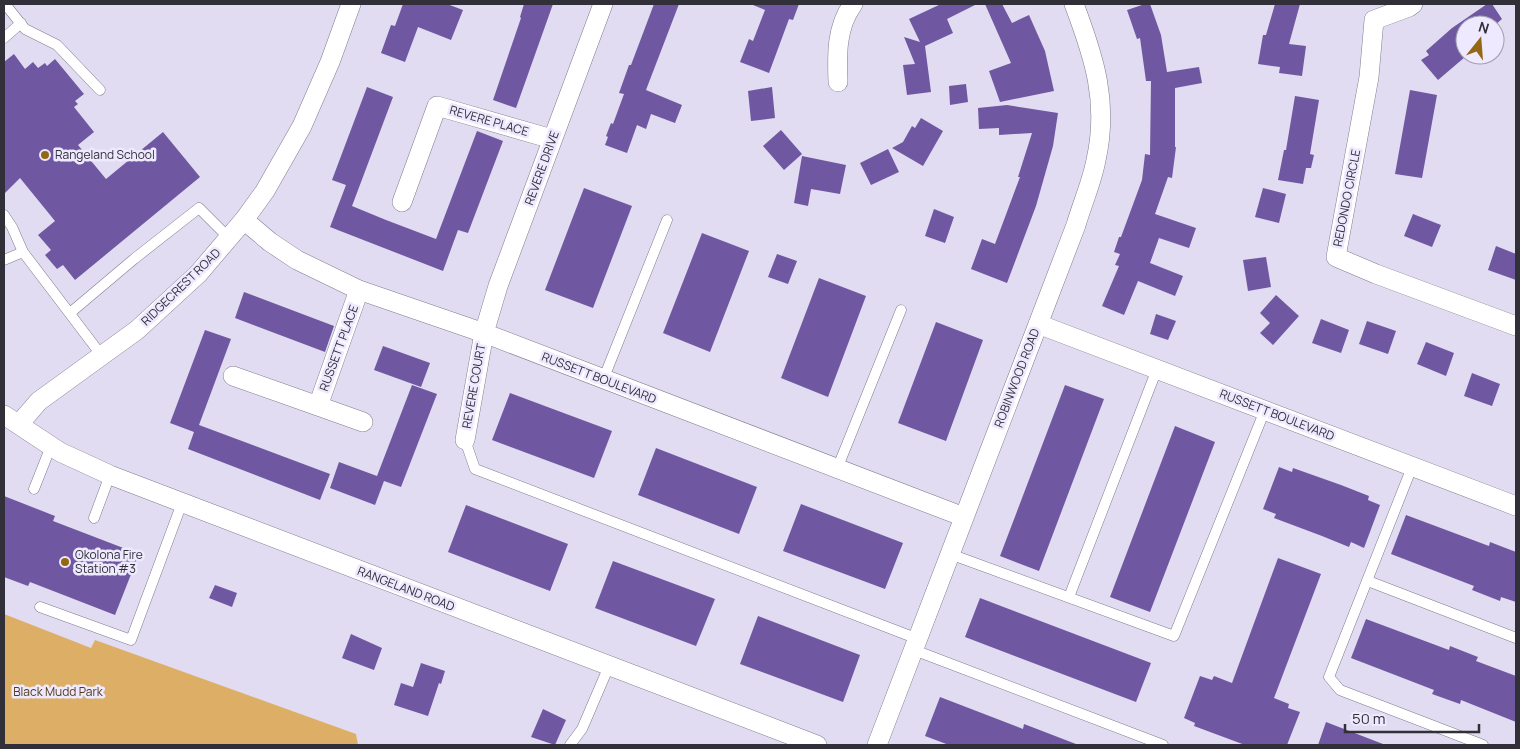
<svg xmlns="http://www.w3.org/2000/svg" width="1520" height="749" font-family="Manrope,sans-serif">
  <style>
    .green { fill: #ddaf66 }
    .building { fill: #6f58a1 }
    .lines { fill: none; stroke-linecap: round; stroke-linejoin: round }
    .lane-casing { stroke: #817c8f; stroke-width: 11 }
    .street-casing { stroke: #817c8f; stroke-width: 20 }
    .lane { stroke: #fff; stroke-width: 10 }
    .street { stroke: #fff; stroke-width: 19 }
    .poi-dot { fill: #946714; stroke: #eee9ff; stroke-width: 2 }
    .labels { text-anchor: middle; stroke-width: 5; stroke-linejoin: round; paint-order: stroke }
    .street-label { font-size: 12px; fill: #312f38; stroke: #eee9ff }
    .poi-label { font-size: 12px; fill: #312f38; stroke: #eee9ff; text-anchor: start }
    .park-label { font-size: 12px; fill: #503a18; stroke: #eee9ff }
  </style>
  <rect width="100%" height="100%" fill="#e1dcf1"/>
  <path class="green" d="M 4,614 L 91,648 L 95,640 L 356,734 L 358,745 L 4,745 Z"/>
  <path class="building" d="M 403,4 L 447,4 L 463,10 L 451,40 L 418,27 L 405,62 L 381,53 L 391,25 L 395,26 Z
    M 524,4 L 553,4 L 516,108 L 493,100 L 521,18 L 520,17 Z
    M 654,4 L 679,4 L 646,90 L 682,105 L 675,123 L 651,114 L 646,129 L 637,125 L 627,153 L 605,145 L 608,137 L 606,136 L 611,123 L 613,124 L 624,94 L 619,93 L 629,65 L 631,65 Z
    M 753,4 L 799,4 L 793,20 L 789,19 L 769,73 L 740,62 L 749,39 L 753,41 L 765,10 L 753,5 Z
    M 941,4 L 977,4 L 947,19 L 953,33 L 925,46 L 931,92 L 907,95 L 903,65 L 915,64 L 904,37 L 920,42 L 909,19 Z
    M 985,4 L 1002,4 L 1012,23 L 1029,15 L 1045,51 L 1054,91 L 1000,102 L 989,71 L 1011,63 Z
    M 1145,4 L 1150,4 L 1161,35 L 1167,72 L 1199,67 L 1202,83 L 1175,88 L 1175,147 L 1176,147 L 1172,178 L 1168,177 L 1155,214 L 1196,228 L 1189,248 L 1159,238 L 1150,263 L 1183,276 L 1175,296 L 1138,281 L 1124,315 L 1102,306 L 1119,266 L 1115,265 L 1120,254 L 1114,252 L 1119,237 L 1121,237 L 1142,180 L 1145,154 L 1150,155 L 1151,81 L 1146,81 L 1140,38 L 1137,39 L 1127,10 Z
    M 1275,4 L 1300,4 L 1289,44 L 1306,46 L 1302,76 L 1279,73 L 1280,67 L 1258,64 L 1263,35 L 1266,35 Z
    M 1487,4 L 1492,4 L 1502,19 L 1495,25 L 1465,25 L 1465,57 L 1438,80 L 1421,60 L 1429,55 L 1426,51 L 1452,28 Z
    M 14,54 L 25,69 L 33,62 L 38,68 L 45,63 L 47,66 L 55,59 L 84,94 L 75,101 L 78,104 L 74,107 L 94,132 L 78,145 L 106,179 L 163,132 L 200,177 L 75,280 L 63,265 L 57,269 L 45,255 L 51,250 L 38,235 L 55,221 L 20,178 L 4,194 L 4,62 Z
    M 966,84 L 968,102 L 950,105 L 949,86 Z
    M 367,87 L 393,97 L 352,206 L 386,220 L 436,239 L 477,131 L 503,141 L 468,233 L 458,230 L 443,271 L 330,227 L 346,185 L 332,180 Z
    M 772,87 L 775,118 L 751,121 L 748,91 Z
    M 1410,90 L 1437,95 L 1422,178 L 1395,174 Z
    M 1295,96 L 1319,100 L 1310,154 L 1314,155 L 1311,168 L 1306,168 L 1303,184 L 1278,180 L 1284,150 L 1286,150 Z
    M 1007,105 L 1058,113 L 1053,146 L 1036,206 L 1007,283 L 971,269 L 982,239 L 995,244 L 1020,177 L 1018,177 L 1032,133 L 999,135 L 999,128 L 979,129 L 978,108 Z
    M 921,118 L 943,131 L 923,166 L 892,148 L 903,142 L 912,126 L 915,128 Z
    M 781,130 L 802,154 L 784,170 L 763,146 Z
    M 888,149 L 899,172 L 871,185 L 860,163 Z
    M 802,156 L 846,165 L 840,194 L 811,189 L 808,206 L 794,203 Z
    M 584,188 L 632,206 L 593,308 L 545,290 Z
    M 1263,188 L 1286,194 L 1279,223 L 1255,217 Z
    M 934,209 L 954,217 L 945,243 L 925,236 Z
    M 1413,214 L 1441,225 L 1432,247 L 1404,236 Z
    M 702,233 L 749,251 L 710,352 L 663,333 Z
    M 1496,246 L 1516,254 L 1516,280 L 1488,270 Z
    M 777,254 L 797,261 L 788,284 L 768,277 Z
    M 1266,257 L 1271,287 L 1248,291 L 1243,260 Z
    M 819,278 L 866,296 L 828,397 L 781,378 Z
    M 244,292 L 334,326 L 325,352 L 235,318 Z
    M 1276,295 L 1299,316 L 1273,345 L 1260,333 L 1270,323 L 1260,313 Z
    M 1156,314 L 1176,321 L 1168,340 L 1150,334 Z
    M 1321,319 L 1349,330 L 1341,353 L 1312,343 Z
    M 1367,321 L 1396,331 L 1388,354 L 1359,344 Z
    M 936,322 L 983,340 L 946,441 L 898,423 Z
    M 205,330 L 231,339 L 199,425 L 330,474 L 320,500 L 188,449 L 194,432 L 170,423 Z
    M 1426,342 L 1454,353 L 1446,376 L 1417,364 Z
    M 383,346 L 430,363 L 421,387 L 374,370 Z
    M 1472,373 L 1500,384 L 1492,406 L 1464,396 Z
    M 412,385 L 437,394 L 401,487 L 384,481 L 375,505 L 330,488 L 339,462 L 377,476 Z
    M 1065,385 L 1104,399 L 1039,571 L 1000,556 Z
    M 510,393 L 612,431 L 594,478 L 492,440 Z
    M 1175,426 L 1215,442 L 1150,612 L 1110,597 Z
    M 656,448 L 757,487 L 739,534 L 638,495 Z
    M 1279,467 L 1292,472 L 1293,468 L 1341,485 L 1369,496 L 1368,500 L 1380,505 L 1364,548 L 1351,542 L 1349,547 L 1322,536 L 1274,518 L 1276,514 L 1263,509 Z
    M 4,496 L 55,516 L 53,521 L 139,554 L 115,615 L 30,582 L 28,586 L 4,577 Z
    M 801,504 L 903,543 L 885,589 L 783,551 Z
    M 466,505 L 568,544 L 550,591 L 448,552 Z
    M 1406,515 L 1489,546 L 1490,542 L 1516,552 L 1516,602 L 1501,597 L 1500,601 L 1472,590 L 1474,586 L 1391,554 Z
    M 1278,558 L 1321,574 L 1274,698 L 1289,704 L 1288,708 L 1300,712 L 1287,745 L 1245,745 L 1194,726 L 1195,723 L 1184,718 L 1200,676 L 1212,680 L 1214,676 L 1232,683 Z
    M 613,561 L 715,599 L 696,646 L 595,608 Z
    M 215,585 L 237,593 L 232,607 L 209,598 Z
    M 980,598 L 1151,663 L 1136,702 L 965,637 Z
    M 758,616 L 860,655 L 843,702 L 740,664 Z
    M 1366,619 L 1449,650 L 1450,646 L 1478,657 L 1476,661 L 1516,676 L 1516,722 L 1461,700 L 1460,704 L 1432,694 L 1434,690 L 1351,658 Z
    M 351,634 L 382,648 L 374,670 L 342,658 Z
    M 421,663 L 445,671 L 441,684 L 439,683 L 428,716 L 394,705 L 401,683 L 413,687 Z
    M 940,697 L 1023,729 L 1024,724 L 1076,744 L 1076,745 L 949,745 L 925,736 Z
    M 543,709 L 566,720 L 555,745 L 531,737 Z
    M 1326,722 L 1383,744 L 1383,745 L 1318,745 Z"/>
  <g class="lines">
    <g class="lane-casing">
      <path id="lane" d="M 5,4 L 25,29 L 57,45 L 100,90
        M 4,38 L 21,23
        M 4,215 L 12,227 L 23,252 L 102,356
        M 4,260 L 23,252
        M 70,313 L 134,259 L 199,208 L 229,238
        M 603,380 L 667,220
        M 465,440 L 475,469 L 918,639
        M 1412,467 L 1329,677 L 1340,690 L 1483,745
        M 837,469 L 901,310
        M 34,489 L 51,446
        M 94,518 L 110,475
        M 950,554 L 1174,636 L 1265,410
        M 1368,581 L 1516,638
        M 1069,597 L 1157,369
        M 40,607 L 131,640 L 182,503
        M 914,650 L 1163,745
        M 570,745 L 582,729 L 609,666"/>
    </g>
    <g class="street-casing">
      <path id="street" d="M 1413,4 L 1409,7 L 1374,20 L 1369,77 L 1336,257 L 1376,274 L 1516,326
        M 838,82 C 837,55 836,27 853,4
        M 402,202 L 437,106 L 552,139
        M 244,220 L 270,242 L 297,260 L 359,290 L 484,333 L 964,517
        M 1038,324 L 1516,506
        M 233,376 L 318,406 L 359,290
        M 318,406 L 363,422
        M 4,415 L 60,452 L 110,475 L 817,745
        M 19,424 L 39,401 L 137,330 L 198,274 L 244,220 L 265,191 L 302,126 L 330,62 L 351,4
        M 465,440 L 484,333 L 498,286 L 603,4
        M 877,745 L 1076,225 C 1082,204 1092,182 1096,160 C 1109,102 1094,57 1074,4"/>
    </g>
    <use href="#lane" class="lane"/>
    <use href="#street" class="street"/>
  </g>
  <g class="poi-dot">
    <circle cx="45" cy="155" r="5"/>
    <circle cx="65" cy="562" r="5"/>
  </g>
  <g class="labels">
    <g class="street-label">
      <text transform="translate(489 121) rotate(16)" y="4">REVERE PLACE</text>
      <text transform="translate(542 168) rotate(-70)" y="4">REVERE DRIVE</text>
      <text transform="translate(1347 198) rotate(-79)" y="4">REDONDO CIRCLE</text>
      <text transform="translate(181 287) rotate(-44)" y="4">RIDGECREST ROAD</text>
      <text transform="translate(339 348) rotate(-70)" y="4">RUSSETT PLACE</text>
      <text transform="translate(599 378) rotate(21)" y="4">RUSSETT BOULEVARD</text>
      <text transform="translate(1017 378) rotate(-69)" y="4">ROBINWOOD ROAD</text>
      <text transform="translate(474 386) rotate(-80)" y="4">REVERE COURT</text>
      <text transform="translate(1277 415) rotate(21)" y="4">RUSSETT BOULEVARD</text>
      <text transform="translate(406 589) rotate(21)" y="4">RANGELAND ROAD</text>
    </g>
    <g class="poi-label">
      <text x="55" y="159">Rangeland School</text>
      <text x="75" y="559">Okolona Fire<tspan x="75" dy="14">Station #3</tspan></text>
    </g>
    <g class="park-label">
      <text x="58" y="696">Black Mudd Park</text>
    </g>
  </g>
  <rect width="1520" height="749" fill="none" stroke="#312f38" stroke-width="10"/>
  <g transform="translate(1480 40) rotate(17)"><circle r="24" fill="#eee9ff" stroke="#a29faf"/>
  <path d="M0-4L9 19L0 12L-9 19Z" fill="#946714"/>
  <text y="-8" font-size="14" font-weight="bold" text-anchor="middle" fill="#312f38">N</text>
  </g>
  <path d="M1345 724v8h134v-8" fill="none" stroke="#312f38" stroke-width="2.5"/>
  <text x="1352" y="724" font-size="15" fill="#312f38" stroke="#eee9ff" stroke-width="4" paint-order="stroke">50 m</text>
</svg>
